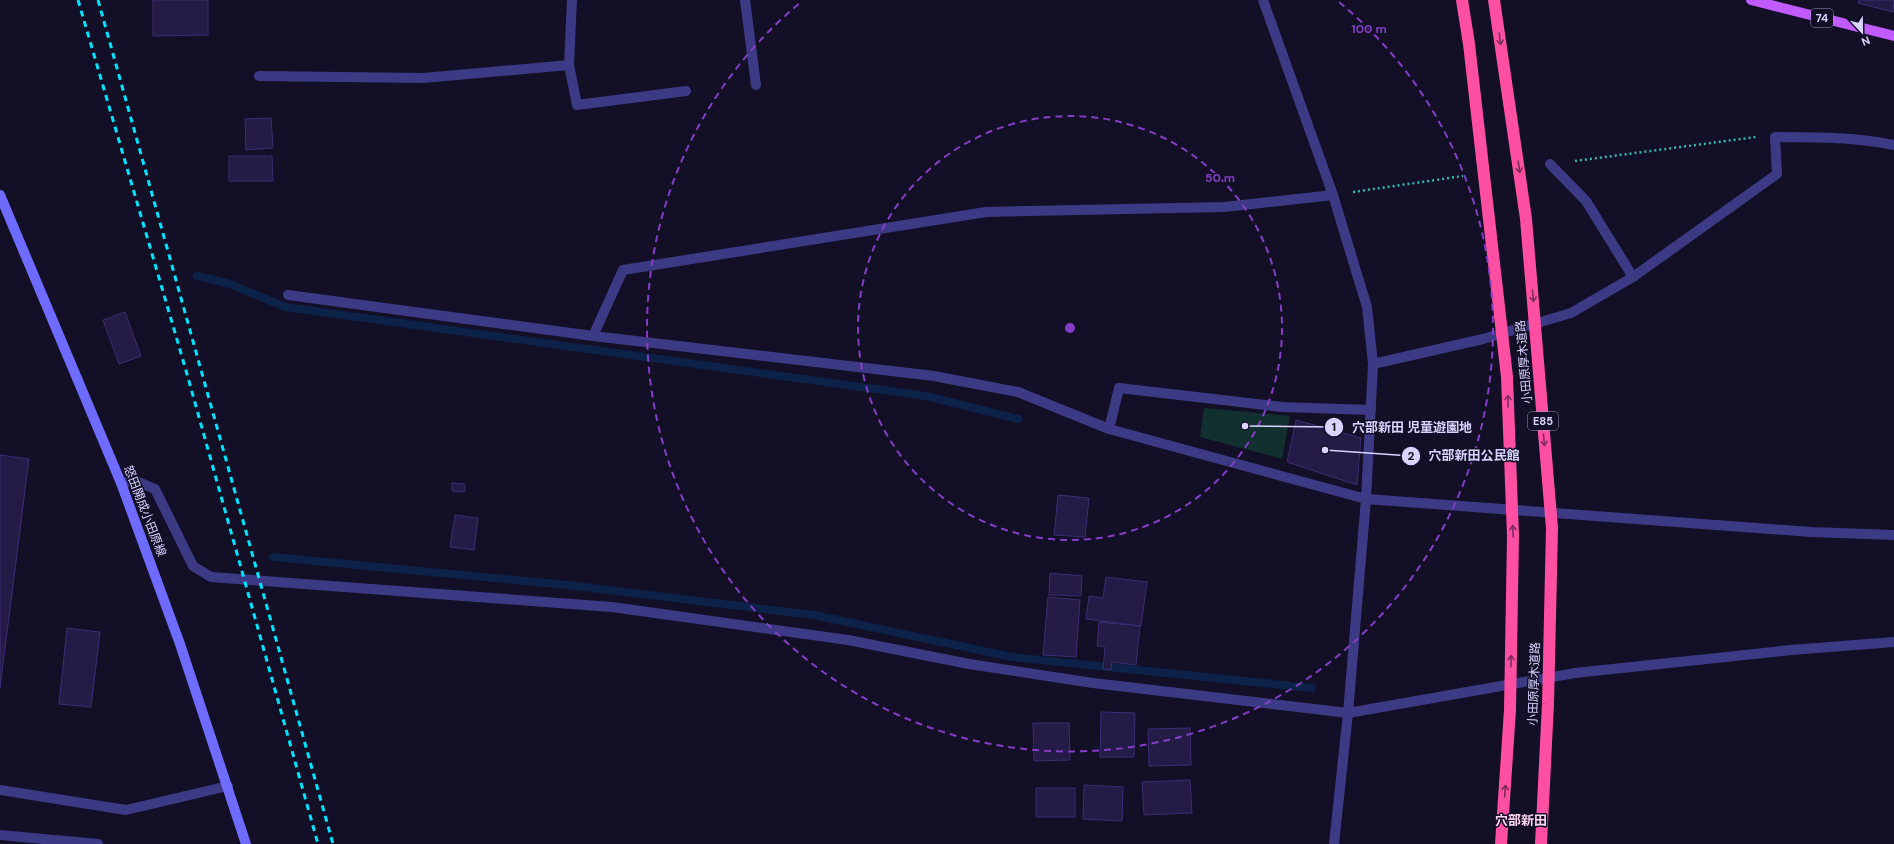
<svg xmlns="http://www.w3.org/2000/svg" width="1894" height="844" font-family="'DM Sans','Noto Sans JP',sans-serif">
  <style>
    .green { fill: #12302f }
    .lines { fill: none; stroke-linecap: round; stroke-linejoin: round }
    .stream { stroke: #0c2248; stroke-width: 8 }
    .building { fill: #241b47; stroke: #3b2d73 }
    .path { stroke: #2fb8b0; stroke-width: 2.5; stroke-dasharray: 2 3; stroke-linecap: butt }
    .lane { stroke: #3d3a85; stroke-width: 10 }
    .street { stroke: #3d3a85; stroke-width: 10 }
    .secondary { stroke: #6f6bff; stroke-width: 10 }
    .primary { stroke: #c25bff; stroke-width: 10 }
    .highway { stroke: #ff4fa3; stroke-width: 12 }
    .rail { stroke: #00e5ff; stroke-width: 3; stroke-dasharray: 6 5; stroke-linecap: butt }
    .oneway { stroke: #7d2c5e }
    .ring { fill: none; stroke: #843dc5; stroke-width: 2; stroke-dasharray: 7 5 }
    .labels { text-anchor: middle; stroke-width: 3; stroke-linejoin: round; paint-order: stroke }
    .shield { fill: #130f26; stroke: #9e99be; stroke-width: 1 }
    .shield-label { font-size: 11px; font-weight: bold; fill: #d9d4ff }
    .street-label { font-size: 12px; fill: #d9d4ff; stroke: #130f26 }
    .neighbourhood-label { font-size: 13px; font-weight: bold; fill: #ffd6f0; stroke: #130f26 }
    .centre { fill: #843dc5; stroke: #130f26; stroke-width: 2 }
    .ring-label { font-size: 12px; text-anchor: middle; font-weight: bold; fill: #843dc5; stroke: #130f26; stroke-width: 3; stroke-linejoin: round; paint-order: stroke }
    .leader { fill: none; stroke: #d9d4ff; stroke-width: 1.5 }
    .callout-dot { fill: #d9d4ff; stroke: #130f26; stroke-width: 1.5 }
    .mark-label { font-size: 12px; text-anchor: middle; font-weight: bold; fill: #111 }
    .callout-label { font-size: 13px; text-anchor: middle; font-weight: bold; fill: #d9d4ff; stroke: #130f26; stroke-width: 3; stroke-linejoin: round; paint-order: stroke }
  </style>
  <rect width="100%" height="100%" fill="#130f26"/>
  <path class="green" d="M 1204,408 L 1290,416 L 1282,459 L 1200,437 Z"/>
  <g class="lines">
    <path class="stream" d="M 197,276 L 230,284 L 285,307 L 926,396 L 1018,419
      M 273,557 L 567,585 L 814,615 L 1012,657 L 1312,688"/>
  </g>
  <path class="building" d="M 153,0 L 208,0 L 208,35 L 153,36 Z
    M 1859,0 L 1894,0 L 1893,12 L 1858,3 Z
    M 271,118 L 273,148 L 246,150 L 245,119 Z
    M 229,156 L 272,156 L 273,181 L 229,181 Z
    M 125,312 L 141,356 L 119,364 L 103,320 Z
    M 1296,420 L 1361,438 L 1357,485 L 1287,462 Z
    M 0,455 L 29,459 L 0,688 Z
    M 452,483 L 465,484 L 465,492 L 452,491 Z
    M 1058,495 L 1089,498 L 1085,537 L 1054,535 Z
    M 455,515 L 478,518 L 474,550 L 450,547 Z
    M 1050,573 L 1082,576 L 1081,596 L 1049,595 Z
    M 1106,577 L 1147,582 L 1141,626 L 1086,619 L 1089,596 L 1103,598 Z
    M 1048,597 L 1080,600 L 1076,657 L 1043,655 Z
    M 1099,622 L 1140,626 L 1136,665 L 1112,662 L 1111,670 L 1103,669 L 1105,647 L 1097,646 Z
    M 67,628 L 100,632 L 91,707 L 59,704 Z
    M 1101,712 L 1135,713 L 1134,757 L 1100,757 Z
    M 1033,723 L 1069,723 L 1070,760 L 1034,761 Z
    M 1190,728 L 1191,765 L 1149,766 L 1148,729 Z
    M 1190,780 L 1192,813 L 1144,815 L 1142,782 Z
    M 1084,785 L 1123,787 L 1122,821 L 1083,819 Z
    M 1036,788 L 1075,788 L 1075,817 L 1036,817 Z"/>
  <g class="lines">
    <path class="path" d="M 1575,161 L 1756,137
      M 1353,192 L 1463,176"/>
    <path class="lane" d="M 572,0 L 569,65 L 577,105 L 686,91
      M 745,0 L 756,85
      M 259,76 L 423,78 L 569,65
      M 1550,164 L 1586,201 L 1633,277
      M 1109,429 L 1119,388 L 1282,407 L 1371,410
      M 0,790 L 126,810 L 228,786"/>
    <path class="street" d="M 1263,0 L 1333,195 L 1367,307 L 1373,364 L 1366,499 L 1348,713 L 1334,844
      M 288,295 L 593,336 L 934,376 L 1018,392 L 1109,429 L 1366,499 L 1811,532 L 1894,535
      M 593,336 L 623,270 L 986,212 L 1224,207 L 1333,195
      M 1373,364 L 1483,339 L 1571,313 L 1633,277 L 1777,174 L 1775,137 C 1815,137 1854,137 1894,145
      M 121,483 L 136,481 L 155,489 L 193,566 L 211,577 L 612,607 L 848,640 L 969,664 L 1093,683 L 1348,713 L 1575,673 L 1791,650 L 1894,642
      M 0,835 L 98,844"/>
    <path class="secondary" d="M 0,195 L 121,483 L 180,644 L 246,844"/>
    <path class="primary" d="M 1751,0 L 1894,36"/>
    <path class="highway" d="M 1462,0 L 1469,44 L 1507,377 L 1513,536 L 1510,710 L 1501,844
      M 1494,0 L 1526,219 L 1552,528 L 1548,704 L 1541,844"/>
    <path class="rail" d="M 78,0 L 185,367 L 318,844
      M 98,0 L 333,844"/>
  </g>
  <defs><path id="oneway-shaft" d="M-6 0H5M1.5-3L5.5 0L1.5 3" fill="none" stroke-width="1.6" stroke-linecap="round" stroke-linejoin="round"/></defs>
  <g class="oneway">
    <use href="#oneway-shaft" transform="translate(1500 39) rotate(82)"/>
    <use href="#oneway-shaft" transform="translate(1519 167) rotate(82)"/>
    <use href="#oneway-shaft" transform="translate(1533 296) rotate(85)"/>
    <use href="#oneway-shaft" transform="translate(1508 401) rotate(-92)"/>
    <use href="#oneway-shaft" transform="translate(1544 440) rotate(85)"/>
    <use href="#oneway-shaft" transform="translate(1513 531) rotate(-92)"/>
    <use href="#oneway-shaft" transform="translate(1511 661) rotate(-89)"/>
    <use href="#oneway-shaft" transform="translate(1505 791) rotate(-86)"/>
  </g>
  <g class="ring">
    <circle cx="1070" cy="328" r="212"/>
    <path d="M1339 2A423 423 0 1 1 801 2"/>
  </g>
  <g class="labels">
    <g class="shield">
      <rect x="1811" y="9" width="22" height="18" rx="3"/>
      <rect x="1528" y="412" width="30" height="18" rx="3"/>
    </g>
    <g class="shield-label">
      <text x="1822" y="22">74</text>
      <text x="1543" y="425">E85</text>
    </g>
    <g class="street-label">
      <text transform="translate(1524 362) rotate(-95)" y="4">小田原厚木道路</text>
      <text transform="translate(145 511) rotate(69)" y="4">怒田開成小田原線</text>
      <text transform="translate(1534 684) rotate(-88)" y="4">小田原厚木道路</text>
    </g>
    <g class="neighbourhood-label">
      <text x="1521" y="825">穴部新田</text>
    </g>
  </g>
  <circle cx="1070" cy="328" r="6" class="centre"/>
  <g class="ring-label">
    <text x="1369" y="33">100 m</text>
    <text x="1220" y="182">50 m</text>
  </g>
  <path class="leader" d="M1245 426L1334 427M1325 450L1411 456"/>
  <g class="callout-dot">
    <circle cx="1245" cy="426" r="4"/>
    <circle cx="1325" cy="450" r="4"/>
    <circle cx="1334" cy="427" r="10"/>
    <circle cx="1411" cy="456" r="10"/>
  </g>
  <g class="mark-label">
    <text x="1334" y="431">1</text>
    <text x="1411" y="460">2</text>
  </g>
  <g class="callout-label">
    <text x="1412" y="432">穴部新田 児童遊園地</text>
    <text x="1474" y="460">穴部新田公民館</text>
  </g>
  <g transform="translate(1862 32) rotate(158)" stroke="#130f26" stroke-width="3" paint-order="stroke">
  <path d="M0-3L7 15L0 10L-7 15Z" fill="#d9d4ff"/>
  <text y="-6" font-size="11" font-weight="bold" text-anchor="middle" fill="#d9d4ff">N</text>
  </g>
</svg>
